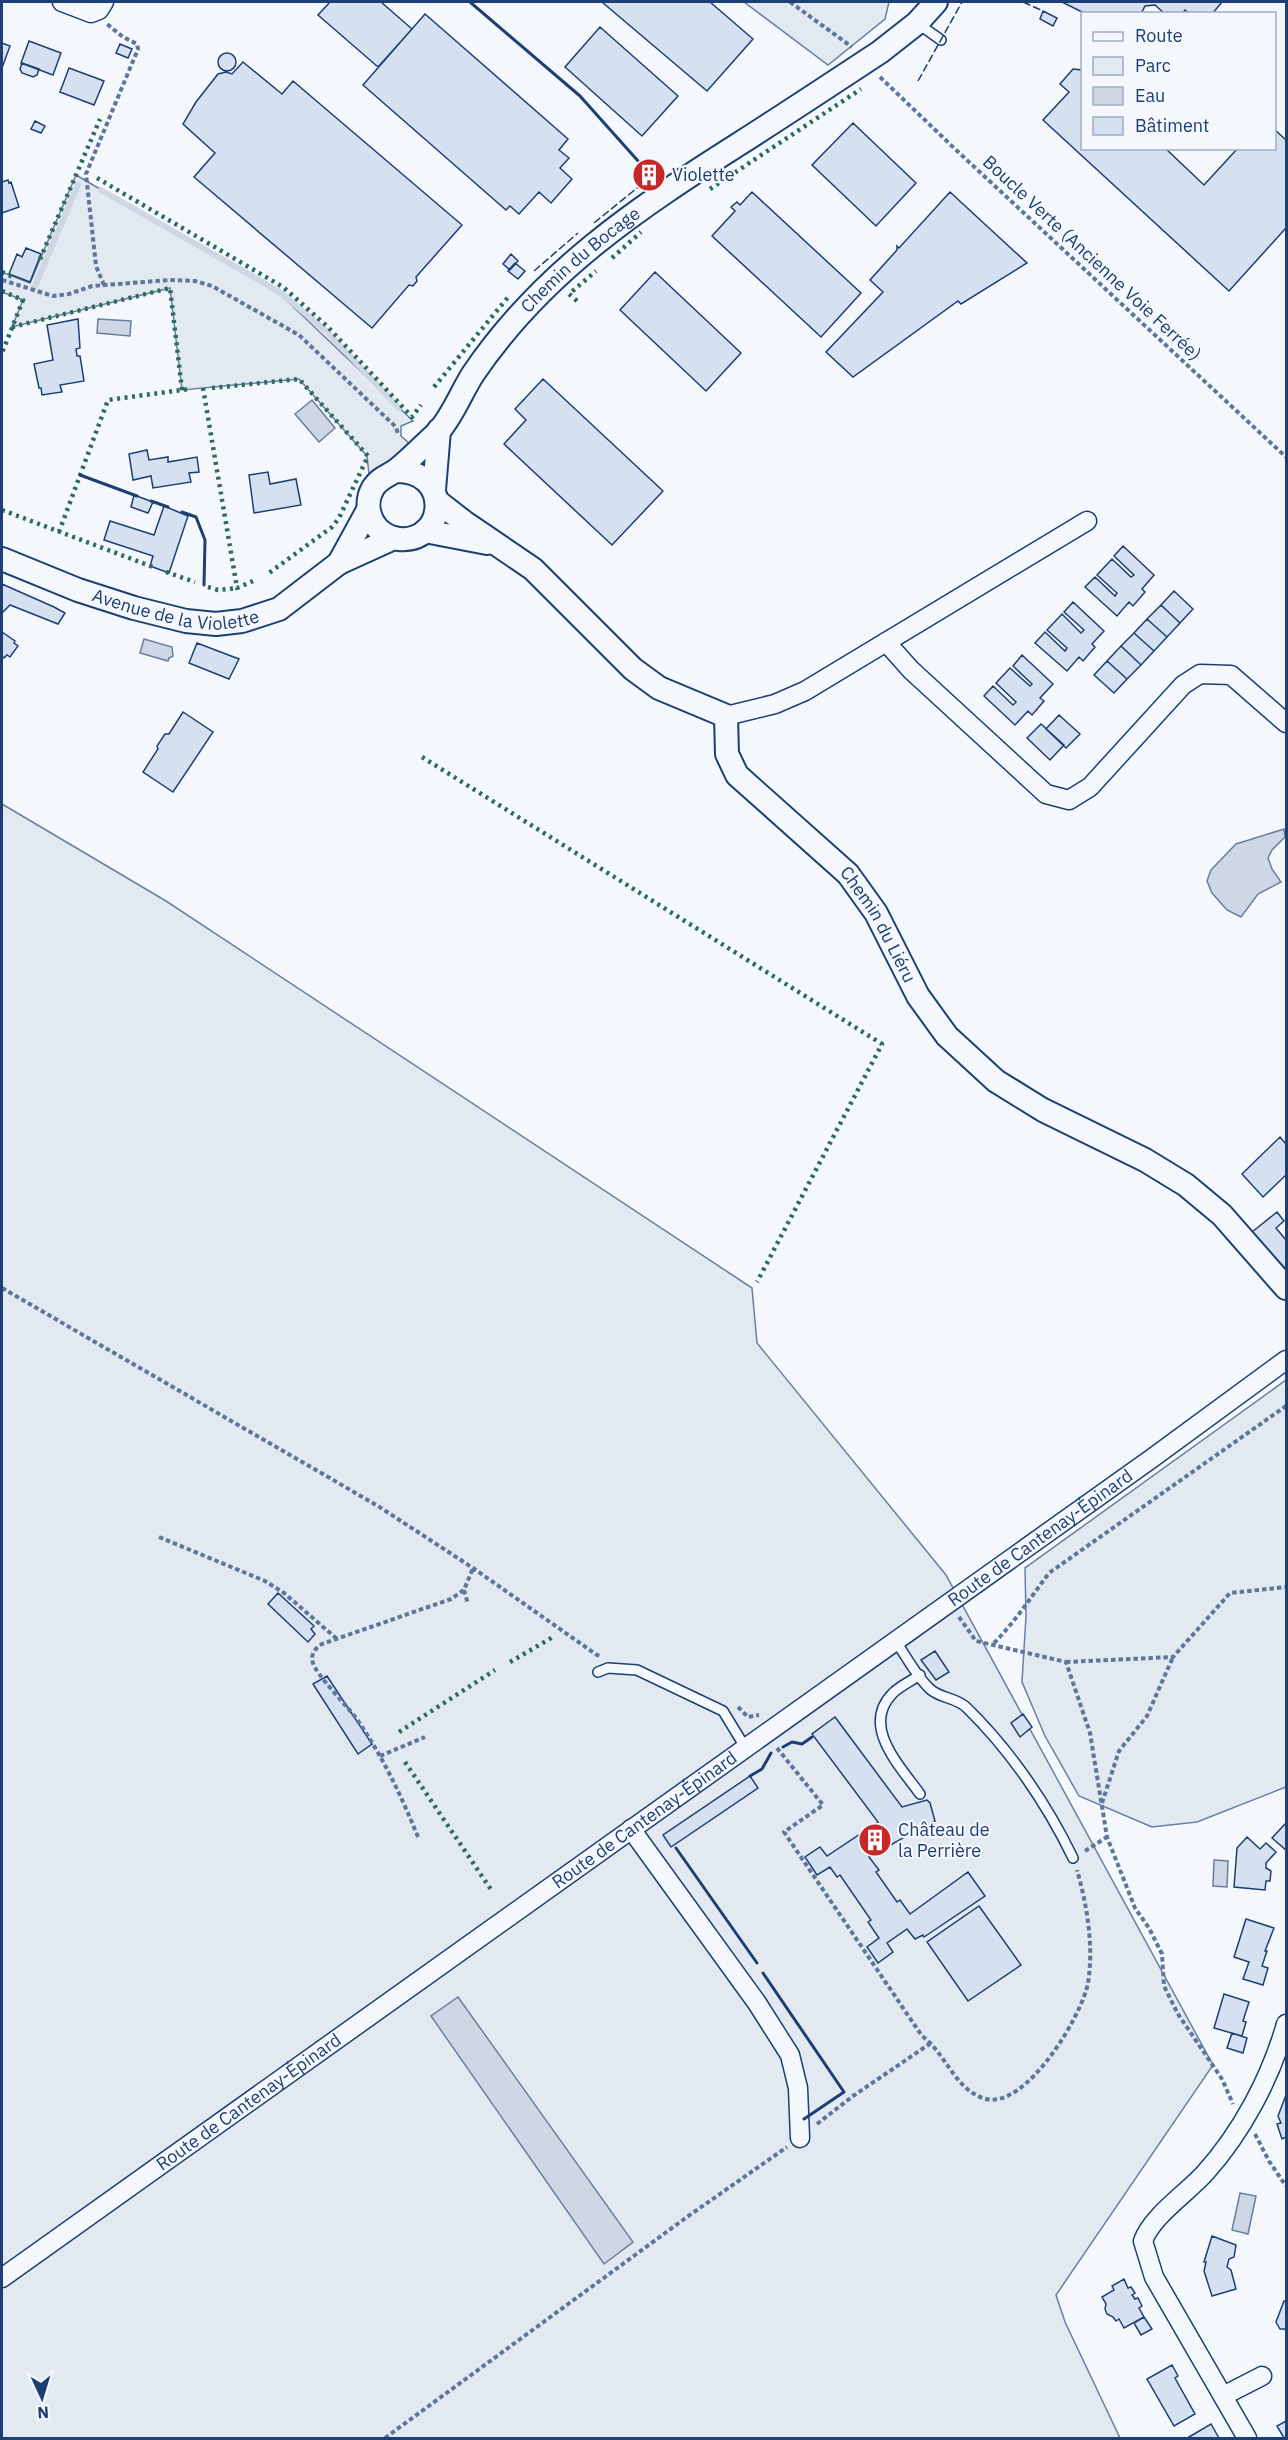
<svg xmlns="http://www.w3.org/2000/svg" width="1288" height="2440" font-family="'IBM Plex Sans',sans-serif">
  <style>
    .green { fill: #e3e9f0; stroke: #687fa3; stroke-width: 1.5 }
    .water { fill: #cfd7e4; stroke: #687fa3; stroke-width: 1.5 }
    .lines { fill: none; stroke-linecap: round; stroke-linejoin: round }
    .stream { stroke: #cfd7e4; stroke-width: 6 }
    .building { fill: #d5e0f0; stroke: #1d3f73; stroke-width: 1.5 }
    .service-casing { stroke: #1d3f73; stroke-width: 12 }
    .minor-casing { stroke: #1d3f73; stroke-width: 21 }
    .tertiary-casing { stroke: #1d3f73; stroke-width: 26 }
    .path { stroke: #5e769c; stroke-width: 4; stroke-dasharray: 4.5 3; stroke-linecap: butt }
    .service { stroke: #f4f7fb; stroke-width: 9 }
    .minor { stroke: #f4f7fb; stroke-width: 18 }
    .tertiary { stroke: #f4f7fb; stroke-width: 22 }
    .hedge { stroke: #2c6c60; stroke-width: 4.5; stroke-dasharray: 3 4.5; stroke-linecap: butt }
    .fence { stroke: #1d3f73; stroke-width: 1.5; stroke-dasharray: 8 3; stroke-linecap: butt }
    .wall { stroke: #1d3f73; stroke-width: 3 }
    .labels { text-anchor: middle; stroke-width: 4.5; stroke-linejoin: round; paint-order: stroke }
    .poi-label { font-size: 18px; fill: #1d3f73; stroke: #f4f7fb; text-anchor: start }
    .street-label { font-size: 18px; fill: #1d3f73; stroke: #f4f7fb }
  </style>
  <rect width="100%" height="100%" fill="#f4f7fb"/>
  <path class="green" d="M 744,2 L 889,2 L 885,19 L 828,65 Z
    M 76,175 L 281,295 L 413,421 L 401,426 L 401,436 L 412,446 L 369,474 L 367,456 L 299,379 L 182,390 L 170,288 L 12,327 L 23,300 L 2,292 L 2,272 L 30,283 Z
    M 2,804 L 166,901 L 752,1288 L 757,1343 L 946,1575 L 1213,2065 L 1056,2295 L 1065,2322 L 1120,2438 L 2,2438 Z
    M 1286,1380 L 1286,1787 L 1197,1822 L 1152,1827 L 1079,1796 L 1045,1736 L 1022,1682 L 1026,1616 L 1025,1568 Z"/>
  <path class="water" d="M 98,319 L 131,321 L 130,336 L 97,333 Z
    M 312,400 L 335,428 L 319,442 L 295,414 Z
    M 144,639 L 172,647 L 173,656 L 169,658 L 168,661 L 140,653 Z
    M 1284,829 L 1285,837 L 1272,850 L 1268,858 L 1272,869 L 1281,882 L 1258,894 L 1241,917 L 1227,910 L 1212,893 L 1207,881 L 1211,870 L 1236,844 Z
    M 1214,1860 L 1228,1861 L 1227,1887 L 1213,1886 Z
    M 458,1997 L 633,2242 L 604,2264 L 431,2016 Z
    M 1240,2193 L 1256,2196 L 1248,2234 L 1232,2230 Z"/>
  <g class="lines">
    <path class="stream" d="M 101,190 L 280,292 L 326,331 L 399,408
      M 35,286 L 78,185"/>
  </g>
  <path class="building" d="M 330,2 L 381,2 L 412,29 L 378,67 L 318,15 Z
    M 602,2 L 710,2 L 753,39 L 707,91 Z
    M 1062,2 L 1222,2 L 1212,14 L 1190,14 L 1185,10 L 1182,14 L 1165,14 L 1155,5 L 1145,6 L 1141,14 L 1086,14 Z
    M 1043,11 L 1057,18 L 1053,26 L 1040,19 Z
    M 425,14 L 568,139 L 559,150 L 569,158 L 560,168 L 572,179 L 551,203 L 539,192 L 519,214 L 510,206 L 506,210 L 363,85 Z
    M 600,27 L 678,96 L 642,136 L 565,67 Z
    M 29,41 L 61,53 L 53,75 L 21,63 Z
    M 2,43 L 10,46 L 2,68 Z
    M 120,44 L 132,49 L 128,58 L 116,53 Z
    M218 62a9 9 0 1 1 18 0a9 9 0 1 1-18 0Z
    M 243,62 L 282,94 L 293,81 L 462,225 L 416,277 L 417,281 L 413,286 L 409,285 L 372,328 L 194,177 L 215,153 L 183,124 L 196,102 L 218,74 L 226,72 L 232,74 Z
    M 22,63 L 39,69 L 37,75 L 33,77 L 22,73 L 20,69 Z
    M 69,68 L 104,81 L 94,105 L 60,92 Z
    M 1073,69 L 1082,70 L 1082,148 L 1165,148 L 1204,185 L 1238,148 L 1274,148 L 1274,129 L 1286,140 L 1286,228 L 1229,291 L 1043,120 L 1069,92 L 1060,84 Z
    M 35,121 L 45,126 L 41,133 L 31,129 Z
    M 853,123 L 916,183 L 876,226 L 812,165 Z
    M 656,165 L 661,174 L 643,186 L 637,177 Z
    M 8,180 L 9,183 L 11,182 L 19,207 L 2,213 L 2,182 Z
    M 752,192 L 861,293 L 821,337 L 712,236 L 735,211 L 731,207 L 737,202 L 740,205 Z
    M 950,192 L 1027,263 L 961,304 L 958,301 L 853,377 L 826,352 L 883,292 L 870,280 L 897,250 L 897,246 L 899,248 Z
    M 26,248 L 41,254 L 30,282 L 9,274 L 17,254 L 22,257 Z
    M 511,254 L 518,261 L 510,270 L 503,264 Z
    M 515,263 L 525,271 L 518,279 L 508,271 Z
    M 655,272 L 741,353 L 706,391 L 620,310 Z
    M 78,319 L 80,348 L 76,349 L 77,356 L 80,356 L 84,381 L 60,385 L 62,392 L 42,395 L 41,388 L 39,388 L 34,364 L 53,360 L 47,325 Z
    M 543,379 L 663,491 L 612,545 L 504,444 L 526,420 L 515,409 Z
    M 147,450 L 149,460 L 168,457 L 168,462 L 197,457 L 199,472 L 189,473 L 191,482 L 153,488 L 151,476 L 133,480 L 129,454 Z
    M 268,472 L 270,484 L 296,479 L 301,505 L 254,513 L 249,475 Z
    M 134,495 L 153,502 L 148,513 L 131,507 Z
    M 164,506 L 188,516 L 169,573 L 150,566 L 153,556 L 104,540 L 110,521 L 154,535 Z
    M 1123,546 L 1154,575 L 1142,589 L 1145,592 L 1133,606 L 1129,602 L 1117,616 L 1085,587 L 1095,577 L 1115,596 L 1117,593 L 1097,575 L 1112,559 L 1131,577 L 1134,575 L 1114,556 Z
    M 2,584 L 54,607 L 65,613 L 58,624 L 10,605 L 2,613 Z
    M 1174,591 L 1193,609 L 1180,623 L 1161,605 Z
    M 1073,602 L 1104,631 L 1092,644 L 1095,647 L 1083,661 L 1079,657 L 1067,671 L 1035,643 L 1045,632 L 1065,651 L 1067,648 L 1047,630 L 1062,614 L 1081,633 L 1084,630 L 1064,612 Z
    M 1161,605 L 1180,623 L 1167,637 L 1147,619 Z
    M 1147,619 L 1167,637 L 1154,651 L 1134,633 Z
    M 2,632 L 15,641 L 14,643 L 18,646 L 10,657 L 7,655 L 4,658 L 2,656 Z
    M 1134,633 L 1154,651 L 1141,665 L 1121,646 Z
    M 197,643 L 239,659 L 229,679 L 189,663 Z
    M 1121,646 L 1141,665 L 1127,679 L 1107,661 Z
    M 1022,655 L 1053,684 L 1040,698 L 1044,701 L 1032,715 L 1028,711 L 1015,725 L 984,696 L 993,686 L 1013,705 L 1016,702 L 996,683 L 1010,668 L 1030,686 L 1032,684 L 1013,666 Z
    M 1107,661 L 1127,679 L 1114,693 L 1094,675 Z
    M 183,712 L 213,732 L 173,792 L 143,772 L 158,749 L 157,746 L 165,734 L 169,734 Z
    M 1059,715 L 1080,734 L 1066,748 L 1046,729 Z
    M 1041,724 L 1064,745 L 1050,760 L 1027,738 Z
    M 1280,1137 L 1286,1144 L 1286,1175 L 1263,1197 L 1242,1174 Z
    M 1277,1212 L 1284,1221 L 1276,1228 L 1286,1240 L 1286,1276 L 1252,1232 Z
    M 278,1593 L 314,1626 L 311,1629 L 315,1634 L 308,1642 L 268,1604 Z
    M 935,1651 L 949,1672 L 936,1680 L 921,1660 Z
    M 327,1676 L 372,1744 L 358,1754 L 313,1684 Z
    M 1023,1714 L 1032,1727 L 1020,1737 L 1011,1723 Z
    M 835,1717 L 902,1807 L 927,1800 L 930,1803 L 935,1821 L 911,1830 L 912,1833 L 869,1857 L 879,1870 L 876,1872 L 897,1902 L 900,1900 L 910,1914 L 968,1872 L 985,1896 L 924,1937 L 923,1935 L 915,1939 L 907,1929 L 887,1943 L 893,1952 L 878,1963 L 867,1947 L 879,1938 L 868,1922 L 871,1920 L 840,1875 L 837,1877 L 830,1867 L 817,1875 L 805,1857 L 820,1847 L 827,1856 L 878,1822 L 812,1734 Z
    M 750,1776 L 758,1788 L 671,1847 L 663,1835 Z
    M 1286,1823 L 1286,1850 L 1272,1838 Z
    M 1247,1837 L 1260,1849 L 1266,1843 L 1276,1852 L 1266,1863 L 1266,1868 L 1271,1871 L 1270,1881 L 1266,1881 L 1265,1890 L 1234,1887 L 1237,1848 Z
    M 979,1906 L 1021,1965 L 968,2001 L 927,1942 Z
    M 1246,1919 L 1274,1928 L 1265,1951 L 1267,1951 L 1262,1966 L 1268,1968 L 1263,1985 L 1243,1979 L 1249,1962 L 1234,1957 Z
    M 1224,1994 L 1249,2002 L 1243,2021 L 1246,2022 L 1242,2036 L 1214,2028 Z
    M 1232,2033 L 1247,2038 L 1243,2053 L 1227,2048 Z
    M 1286,2095 L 1286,2137 L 1282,2139 L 1277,2124 L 1281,2123 L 1278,2116 Z
    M 1212,2236 L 1236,2245 L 1234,2257 L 1229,2259 L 1227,2267 L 1231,2270 L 1236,2289 L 1212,2296 L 1204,2271 L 1206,2262 L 1204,2262 Z
    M 1124,2279 L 1128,2288 L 1131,2287 L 1135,2293 L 1132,2295 L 1135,2299 L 1138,2298 L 1142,2306 L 1139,2308 L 1144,2317 L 1124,2328 L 1119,2319 L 1116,2321 L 1113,2317 L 1107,2314 L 1105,2309 L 1106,2304 L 1102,2297 L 1114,2290 L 1112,2286 Z
    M 1284,2301 L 1286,2302 L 1286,2332 L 1285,2329 L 1280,2329 L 1276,2322 Z
    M 1144,2317 L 1152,2329 L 1141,2335 L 1134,2323 Z
    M 1172,2365 L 1178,2376 L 1175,2378 L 1195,2414 L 1174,2426 L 1147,2379 Z
    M 1286,2421 L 1286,2438 L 1284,2438 L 1277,2426 Z
    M 1211,2424 L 1219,2438 L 1190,2438 L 1189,2437 Z"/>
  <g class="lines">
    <g class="service-casing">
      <path id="service" d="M 917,23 L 941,40
        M 895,1640 C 906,1656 916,1676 930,1689 C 941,1699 956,1697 967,1708 C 1010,1750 1047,1804 1073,1858
        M 598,1672 L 608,1668 L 637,1670 L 723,1711 L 745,1747
        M 920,1675 C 911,1681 900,1686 893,1693 C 860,1726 900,1766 920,1794"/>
    </g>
    <g class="minor-casing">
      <g id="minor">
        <path d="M 62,2 L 91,13 L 99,10 L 104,2"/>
        <path d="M 886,642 L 911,670 L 1046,794 L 1069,800 L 1090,787 L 1183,685 L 1200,674 L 1231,675 L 1286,723"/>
        <path d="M 726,716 L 775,704 L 805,691 L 1087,521"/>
        <path d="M 631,1829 L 757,2003 L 790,2055 L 798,2088 L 800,2138"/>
        <path id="s1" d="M 2,2278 L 1151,1459 L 1286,1360"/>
        <path d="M 1223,2396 L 1262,2376"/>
        <path d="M 1247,2438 L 1154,2277 L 1143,2241 C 1152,2216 1186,2194 1205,2173 C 1242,2132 1271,2077 1286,2024"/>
      </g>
    </g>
    <g class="tertiary-casing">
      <g id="tertiary">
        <path id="s2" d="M 396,471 C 452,470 447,543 399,539 C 388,538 378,531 373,522 C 367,511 367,498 373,488 C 380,477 389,476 398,469 C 411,458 425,444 438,432 C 452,417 462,391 473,374 C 542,272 638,208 739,144 C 786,114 833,83 880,52 L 917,23 L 936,2"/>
        <path d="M 434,490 L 439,430"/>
        <path id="s3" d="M 437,501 L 464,522 L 533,569 L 633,669 L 659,688 L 726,716 L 727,754 L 737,775 L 848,874 L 876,913 L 918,996 L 947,1036 L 996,1081 L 1043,1110 L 1145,1160 L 1186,1185 L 1222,1215 L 1286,1288"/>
        <path d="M 425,531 L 487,543"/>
        <path id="s4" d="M 2,559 L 78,590 L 134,608 L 186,621 L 216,624 L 242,621 L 279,609 L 339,563 L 394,538"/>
        <path d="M 339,563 L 368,510"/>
      </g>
    </g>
    <path class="path" d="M 790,2 L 852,47
      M 880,77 L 954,148 L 1286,457
      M 2,280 L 53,296 L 69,294 L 92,286 L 170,280 L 195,281 L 212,286 L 299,335 L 396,427 L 398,434
      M 104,285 L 96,266 L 86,174 L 138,49 L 137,44 L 123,37 L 107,24
      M 2,1288 L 378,1506 L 473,1568 L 597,1655 L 601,1656
      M 159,1537 L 265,1581 L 284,1593 L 337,1639
      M 464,1590 L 468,1604
      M 959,1617 L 976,1641 L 1066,1662 L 1090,1733 L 1107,1837 L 1135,1908 L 1149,1928 L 1162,1954 L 1164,1986 L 1178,2014 L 1222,2079 L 1233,2104
      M 994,1643 C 1015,1622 1031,1597 1049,1573 L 1286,1406
      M 1066,1662 L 1173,1657 L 1230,1593 L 1286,1587
      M 738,1707 L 748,1717 L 759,1715
      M 777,1748 L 823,1805 L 784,1832 L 922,2036 C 946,2053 955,2091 986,2099 C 1026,2109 1082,2016 1088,1983 C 1094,1946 1087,1905 1077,1870
      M 380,1756 L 425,1737
      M 1102,1803 L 1119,1751 L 1147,1716 L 1173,1657
      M 418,1837 C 401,1795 382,1755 356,1718 C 347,1706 315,1673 313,1663 C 310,1655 315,1648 322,1644 L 451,1599 L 464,1590 L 473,1568
      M 1085,1851 L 1107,1837
      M 817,2124 L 853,2096 L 931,2043
      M 1255,2134 L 1269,2161 L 1286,2186
      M 385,2438 L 687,2217 L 787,2147"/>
    <use href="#service" class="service"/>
    <use href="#minor" class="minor"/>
    <use href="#tertiary" class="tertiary"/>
    <path class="hedge" d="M 97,178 L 283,287 L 328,327 L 412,417 L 421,405
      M 710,189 L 861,89
      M 612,258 L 641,232
      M 40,259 L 100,119
      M 2,272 L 13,277
      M 2,291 L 23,300 L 2,353
      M 577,301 L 569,294 L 596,271
      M 12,327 L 170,288 L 182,390
      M 434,387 L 509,296
      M 203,388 L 237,588 L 253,581
      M 212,388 L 299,379 L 368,456 L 339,518 L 332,527 L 269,573
      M 2,510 L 153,567
      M 59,532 L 108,400 L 189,389
      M 166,572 L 195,582
      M 208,587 L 218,590 L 237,588
      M 422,757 L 882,1044 L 757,1282
      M 510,1662 L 553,1637
      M 399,1732 L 495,1670
      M 405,1762 L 492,1891"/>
    <path class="fence" d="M 1023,2 L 1043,11
      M 918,81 L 962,2
      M 594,223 L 642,184
      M 534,271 L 578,233"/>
    <path class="wall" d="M 470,2 L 580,96 L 647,171
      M 80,475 L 137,496
      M 151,501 L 168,507
      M 182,512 L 196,517 L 205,540 L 204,585
      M 783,1747 L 792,1742 L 802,1744 L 812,1737
      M 750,1776 L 762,1769 L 771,1753
      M 676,1848 L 757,1963
      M 763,1973 L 844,2092 L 804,2119"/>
  </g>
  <defs>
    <g id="building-disc" transform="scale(1.725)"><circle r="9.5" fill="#c62828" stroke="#f4f7fb"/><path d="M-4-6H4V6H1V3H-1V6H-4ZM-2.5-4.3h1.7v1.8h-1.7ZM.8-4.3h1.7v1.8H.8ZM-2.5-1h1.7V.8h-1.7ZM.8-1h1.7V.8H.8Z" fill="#fff"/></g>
  </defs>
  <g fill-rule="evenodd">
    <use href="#building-disc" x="649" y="175"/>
    <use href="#building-disc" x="875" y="1840"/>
  </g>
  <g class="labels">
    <g class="poi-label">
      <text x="672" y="181">Violette</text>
      <text x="898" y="1836">Château de<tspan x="898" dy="21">la Perrière</tspan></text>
    </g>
    <g class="street-label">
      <text transform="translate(1092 258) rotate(43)" y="6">Boucle Verte (Ancienne Voie Ferrée)</text>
      <text dy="6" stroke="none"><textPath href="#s2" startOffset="496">Chemin du Bocage</textPath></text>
      <text dy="6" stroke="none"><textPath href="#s4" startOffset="183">Avenue de la Violette</textPath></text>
      <text dy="6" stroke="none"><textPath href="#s3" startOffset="633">Chemin du Liéru</textPath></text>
      <text dy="6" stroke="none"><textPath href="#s1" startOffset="1275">Route de Cantenay-Épinard</textPath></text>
      <text dy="6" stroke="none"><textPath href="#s1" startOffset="789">Route de Cantenay-Épinard</textPath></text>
      <text dy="6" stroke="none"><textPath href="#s1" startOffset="303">Route de Cantenay-Épinard</textPath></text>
    </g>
  </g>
  <rect width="1288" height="2440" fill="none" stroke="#1d3f73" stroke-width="6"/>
  <rect x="1081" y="12" width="195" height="138" fill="#f4f7fb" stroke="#9eadc5" stroke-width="1.5"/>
  <rect x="1093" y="32" width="30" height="9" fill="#f4f7fb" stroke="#9eadc5" stroke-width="1.5"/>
  <text x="1135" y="42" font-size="18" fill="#1d3f73">Route</text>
  <rect x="1093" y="57" width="30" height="18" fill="#e3e9f0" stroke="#9eadc5" stroke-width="1.5"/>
  <text x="1135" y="72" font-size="18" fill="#1d3f73">Parc</text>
  <rect x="1093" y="87" width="30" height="18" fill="#cfd7e4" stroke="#9eadc5" stroke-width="1.5"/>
  <text x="1135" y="102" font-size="18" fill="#1d3f73">Eau</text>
  <rect x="1093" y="117" width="30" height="18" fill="#d5e0f0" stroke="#9eadc5" stroke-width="1.5"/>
  <text x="1135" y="132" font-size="18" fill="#1d3f73">Bâtiment</text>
  <g transform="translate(42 2398) rotate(176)" stroke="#f4f7fb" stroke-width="4.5" paint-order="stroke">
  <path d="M0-4.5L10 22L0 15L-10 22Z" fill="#1d3f73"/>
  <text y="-9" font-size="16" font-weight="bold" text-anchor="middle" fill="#1d3f73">N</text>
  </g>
</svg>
